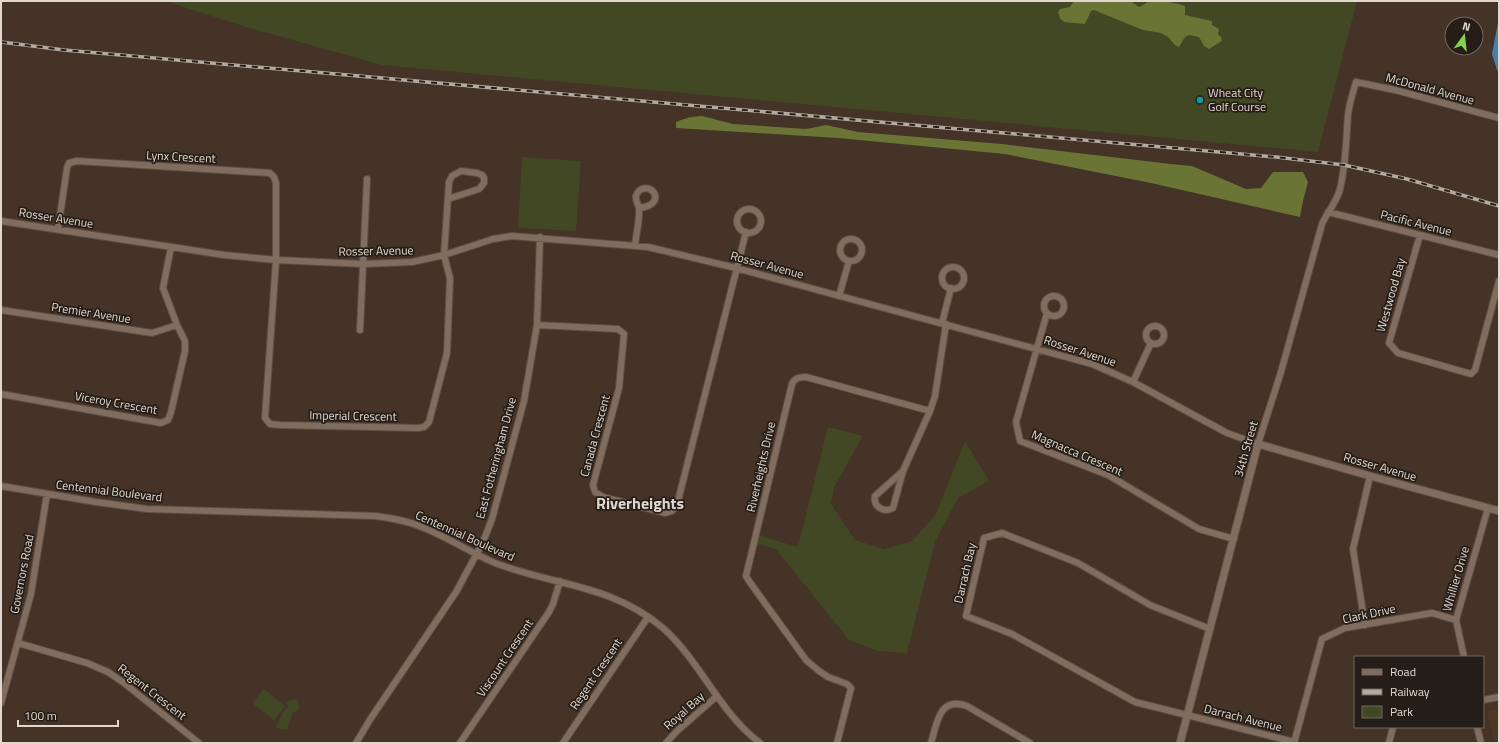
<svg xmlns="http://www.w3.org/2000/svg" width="1500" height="744" font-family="'Titillium Web',sans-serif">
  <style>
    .built { fill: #4f3726 }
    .green { fill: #424823 }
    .forest { fill: #6a7434 }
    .water { fill: #4b7eaa }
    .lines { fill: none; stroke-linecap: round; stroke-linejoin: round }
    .minor-casing { stroke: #5e4f44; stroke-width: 8 }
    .tertiary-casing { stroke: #5e4f44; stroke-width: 9 }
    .minor { stroke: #816d5f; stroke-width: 6 }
    .tertiary { stroke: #816d5f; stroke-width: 7 }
    .rail-casing { stroke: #b6aaa0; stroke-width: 3.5 }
    .rail { stroke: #251d17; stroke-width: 2; stroke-dasharray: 6; stroke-linecap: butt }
    .culture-dot { fill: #0f9aa8; stroke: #251d17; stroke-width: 1.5 }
    .labels { text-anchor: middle; stroke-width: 3.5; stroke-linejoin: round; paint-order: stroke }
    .street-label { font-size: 12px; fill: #e2d7ce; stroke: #251d17 }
    .poi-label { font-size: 12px; fill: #e2d7ce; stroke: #251d17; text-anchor: start }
    .district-label { font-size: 16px; font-weight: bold; fill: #e2d7ce; stroke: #251d17 }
  </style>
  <rect width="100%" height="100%" fill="#443326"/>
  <path class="built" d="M 1499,709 L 1499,743 L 1494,743 L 1487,712 Z"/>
  <path class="green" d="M 165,1 L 1357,1 L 1318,152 L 382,65 L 246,27 Z
    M 522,157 L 581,161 L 576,231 L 518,228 Z
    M 828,427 L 863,436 L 834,487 L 831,504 L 855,540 L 884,549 L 912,541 L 936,514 L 965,441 L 989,481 L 958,498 L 935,542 L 907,653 L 878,651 L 849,640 L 776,549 L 754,543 L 757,535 L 798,547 Z
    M 264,689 L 285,706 L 274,720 L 252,703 Z
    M 295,699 L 298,701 L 299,707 L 297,711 L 293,712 L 287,730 L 277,728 L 276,726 L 285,709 L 288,708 L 287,702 L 290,700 Z"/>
  <path class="forest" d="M 1074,1 L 1132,1 L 1133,3 L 1139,7 C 1143,6 1146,2 1150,1 C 1161,0 1175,3 1185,6 L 1185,15 L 1212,21 L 1212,25 L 1219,29 L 1218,34 L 1221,37 L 1222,41 L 1209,49 L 1204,46 L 1199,37 L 1189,35 L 1185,37 L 1179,47 L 1175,45 L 1168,37 L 1161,33 L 1143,30 L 1094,10 L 1091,11 L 1085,24 L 1064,22 L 1060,18 L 1058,12 L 1060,9 L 1070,7 Z
    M 702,116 L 733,124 L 806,129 L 826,125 L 858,132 L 1002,144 L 1171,164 L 1192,166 L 1246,189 L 1261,188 L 1273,172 L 1303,172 L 1308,182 L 1303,201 L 1300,217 L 1151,183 L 1005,154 L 838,138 L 676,128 L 676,122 C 685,118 693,116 702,116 Z"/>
  <path class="water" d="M 1499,17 L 1499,71 L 1497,70 L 1492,54 Z"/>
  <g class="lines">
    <g class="minor-casing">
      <path id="minor" d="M737 221a12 12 0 1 1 24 0a12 12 0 1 1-24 0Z
        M 1328,212 L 1499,255
        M 1,221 L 224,255 L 276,260 L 364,264 L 412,262 L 444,255 L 493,239 L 512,236 L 648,247 L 736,268 L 1092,364 L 1133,382 L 1227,433 L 1258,444 L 1281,372 L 1322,224 C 1327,212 1337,202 1340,189 C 1346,165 1346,140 1348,115 C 1349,104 1353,93 1356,82 L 1395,90 L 1499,118
        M 58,229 L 67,168 L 69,163 L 77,161 L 270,173 L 274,177 L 276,183 L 276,260 L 265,418 L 270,424 L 280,425 L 418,428 L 424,427 L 429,422 L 447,353 L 450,278 L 444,255 L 449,182 L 452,176 L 461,171 L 477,173 L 482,175 L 484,178 L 484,183 L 479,189 L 448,199
        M 1420,235 L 1389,343 L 1398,353 L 1471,374 L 1475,370 L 1499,281
        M840 250a11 11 0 1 1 22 0a11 11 0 1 1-22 0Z
        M 635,246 C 636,234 640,220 639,208 C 638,204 635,200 636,196 C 637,193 639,190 642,189 C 654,184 666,205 639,208
        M942 278a11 11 0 1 1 22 0a11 11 0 1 1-22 0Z
        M1044 306a10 10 0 1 1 20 0a10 10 0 1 1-20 0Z
        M 839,296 L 849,261
        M 1,310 L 152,333 L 177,325
        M 1047,313 L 1016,422 L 1020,441 L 1108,475 L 1199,529 L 1234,539
        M 942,323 L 951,288
        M 537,325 L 618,329 L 624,334 L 619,388 L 593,485 L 595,492 L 603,497 L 665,513 L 672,511 L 677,505 L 746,232
        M1146 335a9 9 0 1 1 18 0a9 9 0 1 1-18 0Z
        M 360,330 L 367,179
        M 1133,382 L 1151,343
        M 1,394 L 161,423 L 168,420 L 171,412 L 185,351 L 185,341 L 177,325 L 163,288 L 171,247
        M 903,471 L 875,496 C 873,507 884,513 893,508 L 903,471 L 930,411 L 935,396 L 946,324
        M 1,486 L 96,502 L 147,509 L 375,516 C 390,518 405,520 419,526 C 446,536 469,552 495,563 C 555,586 611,584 663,628 C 701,662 719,712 760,743
        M 1365,625 L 1353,549 L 1370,476
        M 1210,629 L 1150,605 L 1078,563 L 1002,533 L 984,538 L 966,616 L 1012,634 L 1135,702 L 1294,742
        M 18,643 L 87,663 L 108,672 L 124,683 L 199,743
        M 1464,657 L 1456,620 L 1488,508
        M 1483,700 L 1499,697
        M 1,703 L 31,594 L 47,494
        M 1477,727 L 1481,743
        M 356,743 L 371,718 L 456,592 L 483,542 L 492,519 L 524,401 L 537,325 L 540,237
        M 460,743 L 549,612 L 553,604 L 560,581
        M 563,743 L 648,617
        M 666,743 L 677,731 L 717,696
        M 837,743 L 851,688 L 847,684 L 828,677 L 819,671 L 806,660 L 749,581 L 746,576 L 792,384 C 795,378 799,377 806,377 L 930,411
        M 931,743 C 937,723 939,696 967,706 L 1030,743
        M 1294,743 L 1322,639 L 1345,628 L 1432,613 L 1456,620
        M 1389,743 L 1393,727"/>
    </g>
    <g class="tertiary-casing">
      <path id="tertiary" d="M 1180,743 L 1258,444 L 1370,476 L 1499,511"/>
    </g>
    <use href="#minor" class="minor"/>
    <use href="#tertiary" class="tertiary"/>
    <g class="rail-casing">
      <path id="rail" d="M 1,42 L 64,50 L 1276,157 L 1344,165 L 1407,179 L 1499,206"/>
    </g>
    <use href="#rail" class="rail"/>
  </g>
  <circle class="culture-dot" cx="1200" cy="100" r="4"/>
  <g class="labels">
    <g class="street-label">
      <text transform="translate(1430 89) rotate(15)" y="4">McDonald Avenue</text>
      <text transform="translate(181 157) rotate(3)" y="4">Lynx Crescent</text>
      <text transform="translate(56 218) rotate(9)" y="4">Rosser Avenue</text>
      <text transform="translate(1416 223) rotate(14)" y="4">Pacific Avenue</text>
      <text transform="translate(376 251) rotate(-1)" y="4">Rosser Avenue</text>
      <text transform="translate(767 265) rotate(15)" y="4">Rosser Avenue</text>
      <text transform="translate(1391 295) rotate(-74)" y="4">Westwood Bay</text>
      <text transform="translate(91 313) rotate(9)" y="4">Premier Avenue</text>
      <text transform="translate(1080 351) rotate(18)" y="4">Rosser Avenue</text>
      <text transform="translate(116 403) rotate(10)" y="4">Viceroy Crescent</text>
      <text transform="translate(353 416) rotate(1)" y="4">Imperial Crescent</text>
      <text transform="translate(595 436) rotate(-75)" y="4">Canada Crescent</text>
      <text transform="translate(1246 449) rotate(-74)" y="4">34th Street</text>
      <text transform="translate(1077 453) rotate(23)" y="4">Magnacca Crescent</text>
      <text transform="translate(496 458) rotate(-75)" y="4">East Fotheringham Drive</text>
      <text transform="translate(761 467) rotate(-77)" y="4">Riverheights Drive</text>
      <text transform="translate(1380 467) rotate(16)" y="4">Rosser Avenue</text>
      <text transform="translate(109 491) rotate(7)" y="4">Centennial Boulevard</text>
      <text transform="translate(465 536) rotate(24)" y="4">Centennial Boulevard</text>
      <text transform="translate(965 573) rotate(-77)" y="4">Darrach Bay</text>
      <text transform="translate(22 574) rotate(-79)" y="4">Governors Road</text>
      <text transform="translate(1456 579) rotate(-74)" y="4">Whillier Drive</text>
      <text transform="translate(1369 614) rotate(-12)" y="4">Clark Drive</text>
      <text transform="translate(505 658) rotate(-56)" y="4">Viscount Crescent</text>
      <text transform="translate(596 674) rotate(-56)" y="4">Regent Crescent</text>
      <text transform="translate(152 692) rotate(38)" y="4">Regent Crescent</text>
      <text transform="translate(684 711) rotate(-42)" y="4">Royal Bay</text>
      <text transform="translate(1243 718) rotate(14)" y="4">Darrach Avenue</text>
    </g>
    <g class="poi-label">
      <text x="1208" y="97">Wheat City<tspan x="1208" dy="14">Golf Course</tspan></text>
    </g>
    <g class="district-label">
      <text x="640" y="509">Riverheights</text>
    </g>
  </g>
  <rect width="1500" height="744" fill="none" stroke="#e2d7ce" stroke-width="4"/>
  <rect x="1354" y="656" width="130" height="72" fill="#251d17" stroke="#716760"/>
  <rect x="1362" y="669" width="20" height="6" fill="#816d5f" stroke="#716760"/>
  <text x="1390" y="676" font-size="12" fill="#e2d7ce">Road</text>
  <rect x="1362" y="689" width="20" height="6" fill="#b6aaa0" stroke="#716760"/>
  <text x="1390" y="696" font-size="12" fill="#e2d7ce">Railway</text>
  <rect x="1362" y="706" width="20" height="12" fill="#424823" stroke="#716760"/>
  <text x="1390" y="716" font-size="12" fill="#e2d7ce">Park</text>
  <g transform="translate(1464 36) rotate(15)"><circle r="19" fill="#251d17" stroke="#716760"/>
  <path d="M0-3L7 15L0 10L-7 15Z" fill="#80d051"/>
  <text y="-6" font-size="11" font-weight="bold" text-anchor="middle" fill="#e2d7ce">N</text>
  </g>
  <path d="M18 720v6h100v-6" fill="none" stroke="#e2d7ce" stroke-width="2"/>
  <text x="24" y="720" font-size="12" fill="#e2d7ce" stroke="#251d17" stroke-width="3" paint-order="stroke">100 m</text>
</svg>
